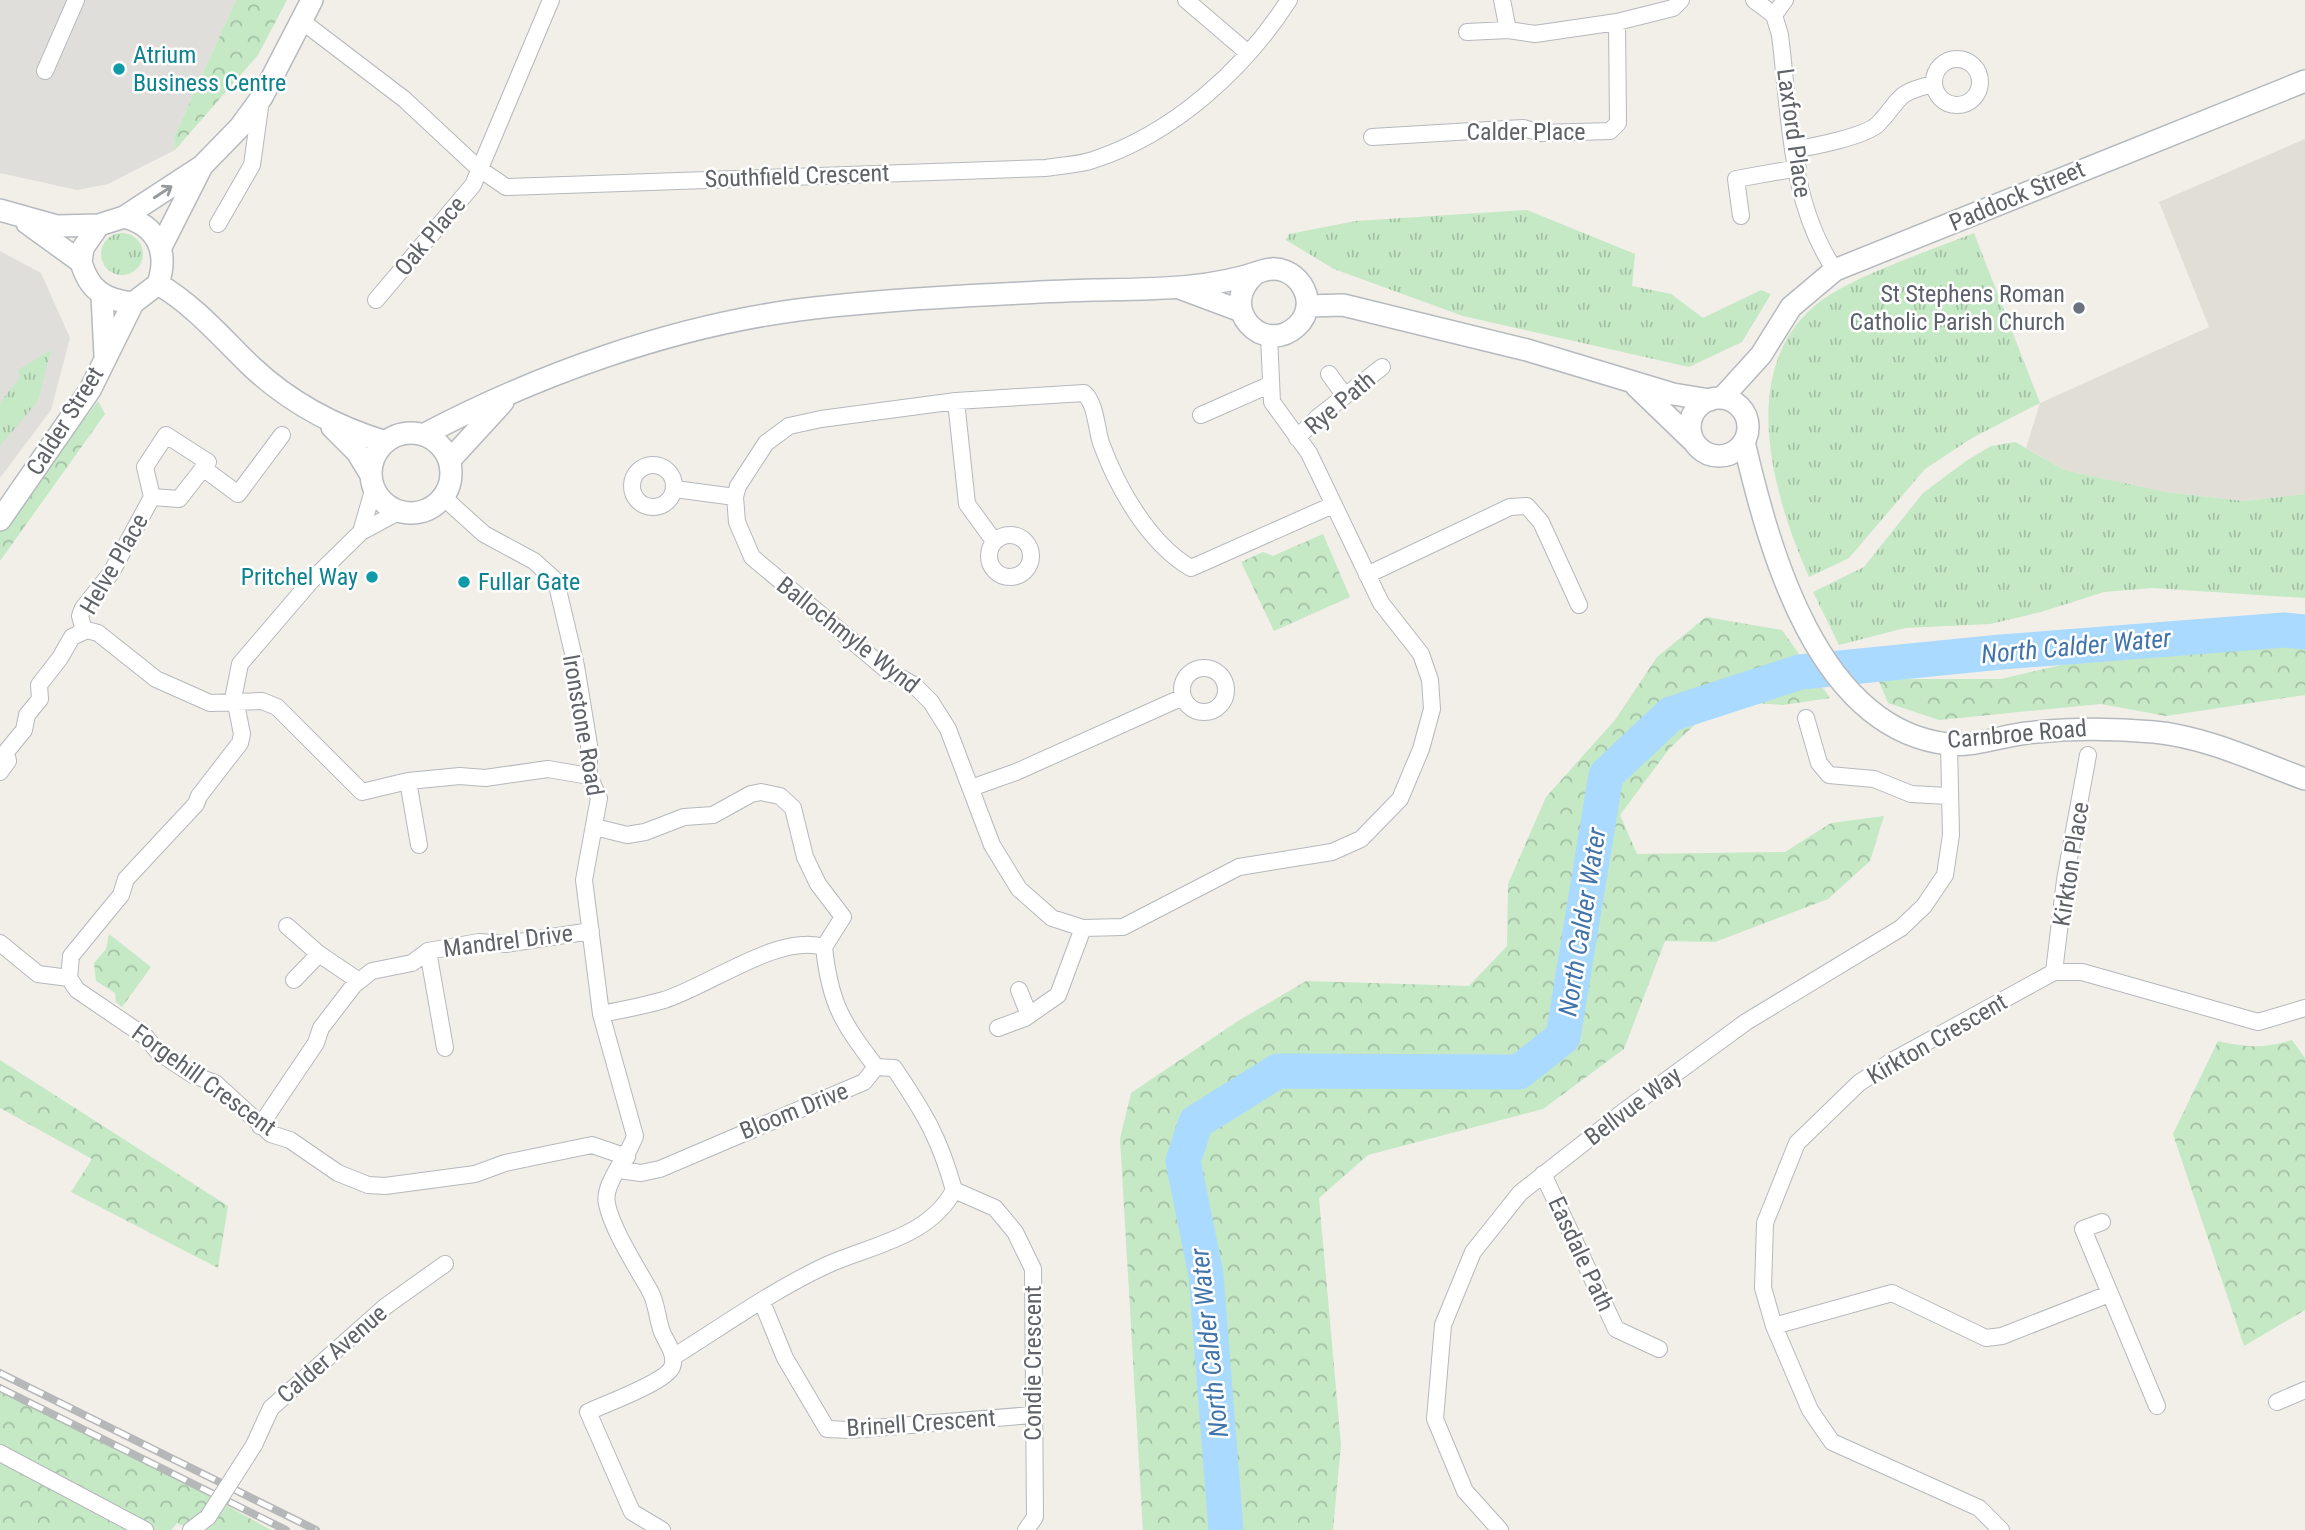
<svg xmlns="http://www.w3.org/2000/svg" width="2305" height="1530" font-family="'Roboto Condensed',sans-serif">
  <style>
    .industrial { fill: #e0deda }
    .education { fill: #e1ded6 }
    .grass { fill: url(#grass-tufts) }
    .forest { fill: url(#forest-crowns) }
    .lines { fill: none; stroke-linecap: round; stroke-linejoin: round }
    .river { stroke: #aadaff; stroke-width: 35 }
    .street-casing { stroke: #b5b8bc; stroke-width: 18 }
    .secondary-casing { stroke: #b6babf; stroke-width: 24 }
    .street { stroke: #fff; stroke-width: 16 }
    .secondary { stroke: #fff; stroke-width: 21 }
    .rail-casing { stroke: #b6b7b8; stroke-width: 8 }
    .rail { stroke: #fff; stroke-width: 5; stroke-dasharray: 16; stroke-linecap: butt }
    .street-bridge-casing { stroke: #b5b8bc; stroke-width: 18; stroke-linecap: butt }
    .street-bridge { stroke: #fff; stroke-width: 16 }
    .oneway { stroke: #979a9d }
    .culture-dot { fill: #0f9aa8; stroke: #fff; stroke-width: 2.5 }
    .worship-dot { fill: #6b7280; stroke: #fff; stroke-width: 2.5 }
    .labels { text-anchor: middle; stroke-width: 5; stroke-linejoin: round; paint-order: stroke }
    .culture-label { font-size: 24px; fill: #0d838f; stroke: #fff; text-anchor: start }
    .street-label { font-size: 24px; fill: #5f6368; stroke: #fff }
    .worship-label { font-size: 24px; fill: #5b616d; stroke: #fff; text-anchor: end }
    .water-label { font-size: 26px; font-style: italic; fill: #4174aa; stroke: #fff }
  </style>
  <defs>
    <pattern id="grass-tufts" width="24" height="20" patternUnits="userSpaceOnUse" patternTransform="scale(1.75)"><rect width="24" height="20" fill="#c5e8c5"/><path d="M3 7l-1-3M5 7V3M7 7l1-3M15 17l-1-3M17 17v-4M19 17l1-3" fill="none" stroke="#a3c0a4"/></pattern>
    <pattern id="forest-crowns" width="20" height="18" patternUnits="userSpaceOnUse" patternTransform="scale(1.75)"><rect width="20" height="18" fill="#c5e8c5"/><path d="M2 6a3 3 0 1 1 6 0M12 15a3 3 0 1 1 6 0" fill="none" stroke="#a3c0a4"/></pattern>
  </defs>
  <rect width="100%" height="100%" fill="#f1efe8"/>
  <path class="industrial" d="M 0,0 L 236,0 L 174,137 L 175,150 L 108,184 L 77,190 L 0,173 Z
    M 0,251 L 41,273 L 70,338 L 51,410 L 0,478 Z"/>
  <path class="education" d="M 2305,139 L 2305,494 L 2244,501 L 2166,492 L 2064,470 L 2026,448 L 2040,403 L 2209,327 L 2159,202 Z"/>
  <path class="grass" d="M 1527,210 L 1635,254 L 1632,286 L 1671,294 L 1703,318 L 1761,290 L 1771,294 L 1742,342 L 1689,367 L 1463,316 L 1334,269 L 1286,240 L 1289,234 L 1356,221 Z
    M101 254a21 21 0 1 1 42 0a21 21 0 1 1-42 0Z
    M 1974,233 L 2040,403 L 1972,438 L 1925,469 L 1849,558 L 1809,577 C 1771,491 1732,356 1831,294 C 1869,271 1931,250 1974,233 Z
    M 51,350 L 38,401 L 0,446 L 0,403 L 20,377 L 18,370 Z
    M 2015,442 L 2064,470 L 2166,492 L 2244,501 L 2305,494 L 2305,598 L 2153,588 L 2104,592 L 2041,612 L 1990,624 L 1905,628 L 1839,645 L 1813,592 L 1864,567 L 1923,493 L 1966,461 L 1991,446 Z"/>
  <path class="forest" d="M 236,0 L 287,0 L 258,55 L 175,150 L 174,137 Z
    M 98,401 L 105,414 L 0,561 L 0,531 Z
    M 1323,534 L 1350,597 L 1274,631 L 1241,562 L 1263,552 L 1273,556 Z
    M 1706,617 L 1782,630 L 1830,698 L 1783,705 L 1738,702 L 1702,718 L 1669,749 L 1620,815 L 1637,854 L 1785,852 L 1831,823 L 1884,816 L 1870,861 L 1828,899 L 1715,942 L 1665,941 L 1624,1049 L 1543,1109 L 1368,1155 L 1319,1198 L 1341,1445 L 1333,1530 L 1143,1530 L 1120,1139 L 1131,1093 L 1238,1021 L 1306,981 L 1469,986 L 1507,946 L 1508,884 L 1546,797 L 1615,720 L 1657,657 Z
    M 2261,637 L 2305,643 L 2305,695 L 2166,716 L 2101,704 L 1939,720 L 1888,703 L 1878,679 L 2001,679 L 2091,658 Z
    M 109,934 L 151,967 L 122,1007 L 116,1002 L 115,993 L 96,981 L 94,963 L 106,949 Z
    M 2292,1040 L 2305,1058 L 2305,1310 L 2244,1346 L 2173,1134 L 2218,1041 C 2246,1048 2265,1048 2292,1040 Z
    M 0,1060 L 228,1206 L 218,1268 L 71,1192 L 92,1159 L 0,1108 Z
    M 0,1392 L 188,1484 L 271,1530 L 191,1530 L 177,1523 L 171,1530 L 0,1530 Z"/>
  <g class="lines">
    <path class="river" d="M 1226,1530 L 1206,1275 L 1183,1161 L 1196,1122 L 1278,1071 L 1519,1072 L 1563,1037 L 1606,775 L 1671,714 L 1800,672 L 2001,652 L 2284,630 L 2305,632"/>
    <g class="street-casing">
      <path id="street" d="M 1186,0 L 1248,53
        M 1502,0 L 1508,30
        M 1754,0 L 1774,15 L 1780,35 C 1790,114 1789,203 1835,270
        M 1774,15 L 1785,0
        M 303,22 L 404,99 L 478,168 L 506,187 L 1046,168 C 1061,165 1079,165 1093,160 C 1173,134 1244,70 1289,0
        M 1467,32 L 1508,30 L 1535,34 L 1617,22 L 1673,8 L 1681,0
        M1934 82a23 23 0 1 1 46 0a23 23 0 1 1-46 0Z
        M 45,71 L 76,0
        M 1372,137 L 1523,128 L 1541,133 L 1610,131 L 1618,123 L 1617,22
        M 1795,149 C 1813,147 1866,136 1878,124 C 1903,98 1893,94 1933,84
        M 1741,216 L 1736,179 L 1798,168
        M 218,224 L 252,165 L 261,100
        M 376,300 L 473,185 L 551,0
        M 1269,336 L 1272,402 L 1309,453 L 1381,603 L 1421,654 L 1430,680 L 1432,709 L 1421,749 L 1400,799 L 1361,839 L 1332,852 L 1239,867 L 1123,927 L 1083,928 L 1052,918 L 1019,889 L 992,845 L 948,729 L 931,702 L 914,685 L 888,671 L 752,557 L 737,522 L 735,497 L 738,486 L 766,443 L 789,426 L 821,419 L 956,401 L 1084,393 C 1096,404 1096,427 1101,443 C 1117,487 1149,544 1191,568 L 1333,505
        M 1329,374 L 1345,396
        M 956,401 L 967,504 L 994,541
        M 1201,415 L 1269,385
        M 166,435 L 208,462 L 179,499 L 152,497 L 145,467 Z
        M 1297,438 L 1318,417 L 1382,367
        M632 486a21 21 0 1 1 42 0a21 21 0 1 1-42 0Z
        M 203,468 L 238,494 L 282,435
        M 675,489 L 735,497
        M 443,497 L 484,534 L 534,561 L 556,581 L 576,666 L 589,745 L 589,776 L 599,798 L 584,880 L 601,1014 L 635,1136 C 629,1156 602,1184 607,1204 C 612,1229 637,1268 650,1291 C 657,1303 657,1319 662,1332 C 666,1342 677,1355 672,1367 C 666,1382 605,1404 588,1412 L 632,1512 L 662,1530
        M 361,532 L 374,487
        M989 556a21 21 0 1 1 42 0a21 21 0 1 1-42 0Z
        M 1367,575 L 1510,507 L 1527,506 L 1541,522 L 1579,605
        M 84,631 L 80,616 L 83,608 L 111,573 L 152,497
        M1182 690a22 22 0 1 1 44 0a22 22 0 1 1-44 0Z
        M 1806,718 L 1819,763 L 1829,775 L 1874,779 L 1911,794 L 1948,796
        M 0,772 L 8,761 L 6,752 L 24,730 L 27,715 L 40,699 L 39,685 L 60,658 L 72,637 L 87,630 L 98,633 L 156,679 L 210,703 L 262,701 L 277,707 L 362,792 L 408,781 L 419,845
        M 408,781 L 460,776 L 485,778 L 548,769 L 589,776
        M 971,788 L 1016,772 L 1183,697
        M 595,827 L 627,835 L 645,832 L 684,817 L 713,815 L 751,794 L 761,792 L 780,796 L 793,808 L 805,857 L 818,884 L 843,917 L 824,947
        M 287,926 L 319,954 L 359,981
        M 0,943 L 38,974 L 69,978
        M 824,947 C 830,1004 842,1022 876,1067
        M 428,951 L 445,1048
        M 2054,972 L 2065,880 L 2088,755
        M 69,978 L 77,990 L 146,1037 L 158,1052 L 193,1075 L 215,1083 L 271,1134 L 290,1140 L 338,1173 L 368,1185 L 385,1186 L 475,1174 L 505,1163 L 592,1145 L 627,1157
        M 69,978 L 71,956 L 121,895 L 126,879 L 196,804 L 199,796 L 240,743 L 242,734 L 234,694 L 240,664 L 311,581 L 361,532 L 400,511
        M 294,980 L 319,954
        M 1019,990 L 1029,1015
        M 601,1014 C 622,1010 643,1006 664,1000 C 709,986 779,933 824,947
        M 998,1028 L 1025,1018 L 1058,995 L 1083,928
        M 260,1126 L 316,1043 L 321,1028 L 354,985 L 372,971 L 412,963 L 428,951 L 479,942 L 506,944 L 591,931
        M 619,1170 L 641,1173 L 660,1169 L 864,1082 L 876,1067
        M 1543,1174 L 1616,1329 L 1659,1349
        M 954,1190 L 995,1208 L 1015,1232 L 1033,1269 L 1035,1517 L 1026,1530
        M 2102,1222 L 2083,1229 L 2157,1406
        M 762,1302 L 785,1358 L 827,1429 L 850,1430 L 1032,1415
        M 1774,1326 L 1892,1293 L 1986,1338 L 2002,1336 L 2109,1294
        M 673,1357 C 723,1326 773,1290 827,1265 C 869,1246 930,1237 954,1190 C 939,1137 925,1114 894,1068 L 876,1067
        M 2277,1402 L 2305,1390
        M 254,1445 L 271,1408 L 386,1306 L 445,1264
        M 0,1453 L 145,1530
        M 191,1530 L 208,1517
        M 1500,1530 L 1465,1491 L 1435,1419 L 1443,1325 L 1473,1252 L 1520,1193 L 1623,1112 L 1746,1022 L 1901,928 L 1924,906 L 1945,875 L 1951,835 L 1949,744
        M 2001,1530 L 1979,1508 L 1832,1442 L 1810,1410 L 1774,1326 L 1763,1288 L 1765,1223 L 1797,1143 L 1859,1083 L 1892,1061 L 2054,972 L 2082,972 L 2258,1022 L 2305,1008"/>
    </g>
    <g class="secondary-casing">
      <path id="secondary" d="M 0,210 L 57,226 L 99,225
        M 124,217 C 157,225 169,252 158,284 L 133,303 C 104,300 89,290 81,262 L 83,248 L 99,225 L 124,217 L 202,166 L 240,127 L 262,97 L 312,0
        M 27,223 L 81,262
        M 161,247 L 201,168
        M 158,284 C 194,305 221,337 251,366 C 289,402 336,427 386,442
        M 1182,289 L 1241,311
        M 102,296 L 105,355
        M 1307,306 L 1343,305 L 1527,350 L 1673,394 L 1710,400
        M 1636,386 L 1692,440
        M1690 427a29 29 0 1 1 58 0a29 29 0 1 1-58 0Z
        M 1722,398 L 1761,355 L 1791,307 L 1835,270 L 2305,81
        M 332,427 L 357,452 L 371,475
        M371 473a40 40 0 1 1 80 0a40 40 0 1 1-80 0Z
        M 423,435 C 537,375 670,327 798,310 C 853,303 909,299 964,296 C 1007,294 1050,291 1093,290 C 1150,289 1208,290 1262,271 C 1295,259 1323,302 1297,326 C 1264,357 1216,308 1255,274
        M 1744,442 C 1769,549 1817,729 1948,744 C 1974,747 2001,736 2027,733 C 2069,728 2111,728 2154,732 C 2206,737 2256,761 2305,779
        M 449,461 L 503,402
        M 0,520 L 90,390 L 133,303"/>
    </g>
    <use href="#street" class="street"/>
    <use href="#secondary" class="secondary"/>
    <g class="rail-casing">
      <path id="rail" d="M 0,1373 L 316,1530
        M 0,1388 L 286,1530"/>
    </g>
    <use href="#rail" class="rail"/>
    <g class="street-bridge-casing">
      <path id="street-bridge" d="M 208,1517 L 254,1445"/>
    </g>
    <use href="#street-bridge" class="street-bridge"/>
  </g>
  <defs><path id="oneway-shaft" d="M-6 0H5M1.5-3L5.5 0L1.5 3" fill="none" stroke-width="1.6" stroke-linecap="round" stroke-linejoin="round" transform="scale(1.75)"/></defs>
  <use class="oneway" href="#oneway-shaft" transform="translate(163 192) rotate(-33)"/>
  <g class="culture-dot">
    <circle cx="119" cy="69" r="7"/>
    <circle cx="372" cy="577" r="7"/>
    <circle cx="464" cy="582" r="7"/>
  </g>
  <circle class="worship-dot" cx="2079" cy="308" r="7"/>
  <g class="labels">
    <g class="culture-label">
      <text x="133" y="63">Atrium<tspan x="133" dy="28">Business Centre</tspan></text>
      <text x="358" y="585" text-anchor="end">Pritchel Way</text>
      <text x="478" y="590">Fullar Gate</text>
    </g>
    <g class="street-label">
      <text x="1526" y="140">Calder Place</text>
      <text transform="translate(1794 133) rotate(82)" y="8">Laxford Place</text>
      <text transform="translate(797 176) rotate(-2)" y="8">Southfield Crescent</text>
      <text transform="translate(2017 196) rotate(-23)" y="8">Paddock Street</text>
      <text transform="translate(430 236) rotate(-50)" y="8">Oak Place</text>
      <text transform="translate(1340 403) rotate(-40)" y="8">Rye Path</text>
      <text transform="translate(65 421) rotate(-58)" y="8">Calder Street</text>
      <text transform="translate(114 564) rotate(-60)" y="8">Helve Place</text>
      <text transform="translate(848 635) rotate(38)" y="8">Ballochmyle Wynd</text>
      <text transform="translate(583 725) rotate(80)" y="8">Ironstone Road</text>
      <text transform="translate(2017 734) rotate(-5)" y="8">Carnbroe Road</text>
      <text transform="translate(2071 864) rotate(-81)" y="8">Kirkton Place</text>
      <text transform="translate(508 941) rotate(-7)" y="8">Mandrel Drive</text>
      <text transform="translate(1937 1039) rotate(-30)" y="8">Kirkton Crescent</text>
      <text transform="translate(204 1080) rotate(36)" y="8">Forgehill Crescent</text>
      <text transform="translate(1633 1106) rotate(-37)" y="8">Bellvue Way</text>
      <text transform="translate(794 1111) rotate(-22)" y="8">Bloom Drive</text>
      <text transform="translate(1581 1254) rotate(65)" y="8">Easdale Path</text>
      <text transform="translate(332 1354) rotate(-41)" y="8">Calder Avenue</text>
      <text transform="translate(1033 1363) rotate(-90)" y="8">Condie Crescent</text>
      <text transform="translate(921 1423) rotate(-4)" y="8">Brinell Crescent</text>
    </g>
    <g class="worship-label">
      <text x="2065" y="302">St Stephens Roman<tspan x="2065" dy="28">Catholic Parish Church</tspan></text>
    </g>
    <g class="water-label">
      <text transform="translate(2076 646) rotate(-5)" y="9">North Calder Water</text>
      <text transform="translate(1582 922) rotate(-81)" y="9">North Calder Water</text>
      <text transform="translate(1209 1343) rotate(-96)" y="9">North Calder Water</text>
    </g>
  </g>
</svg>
